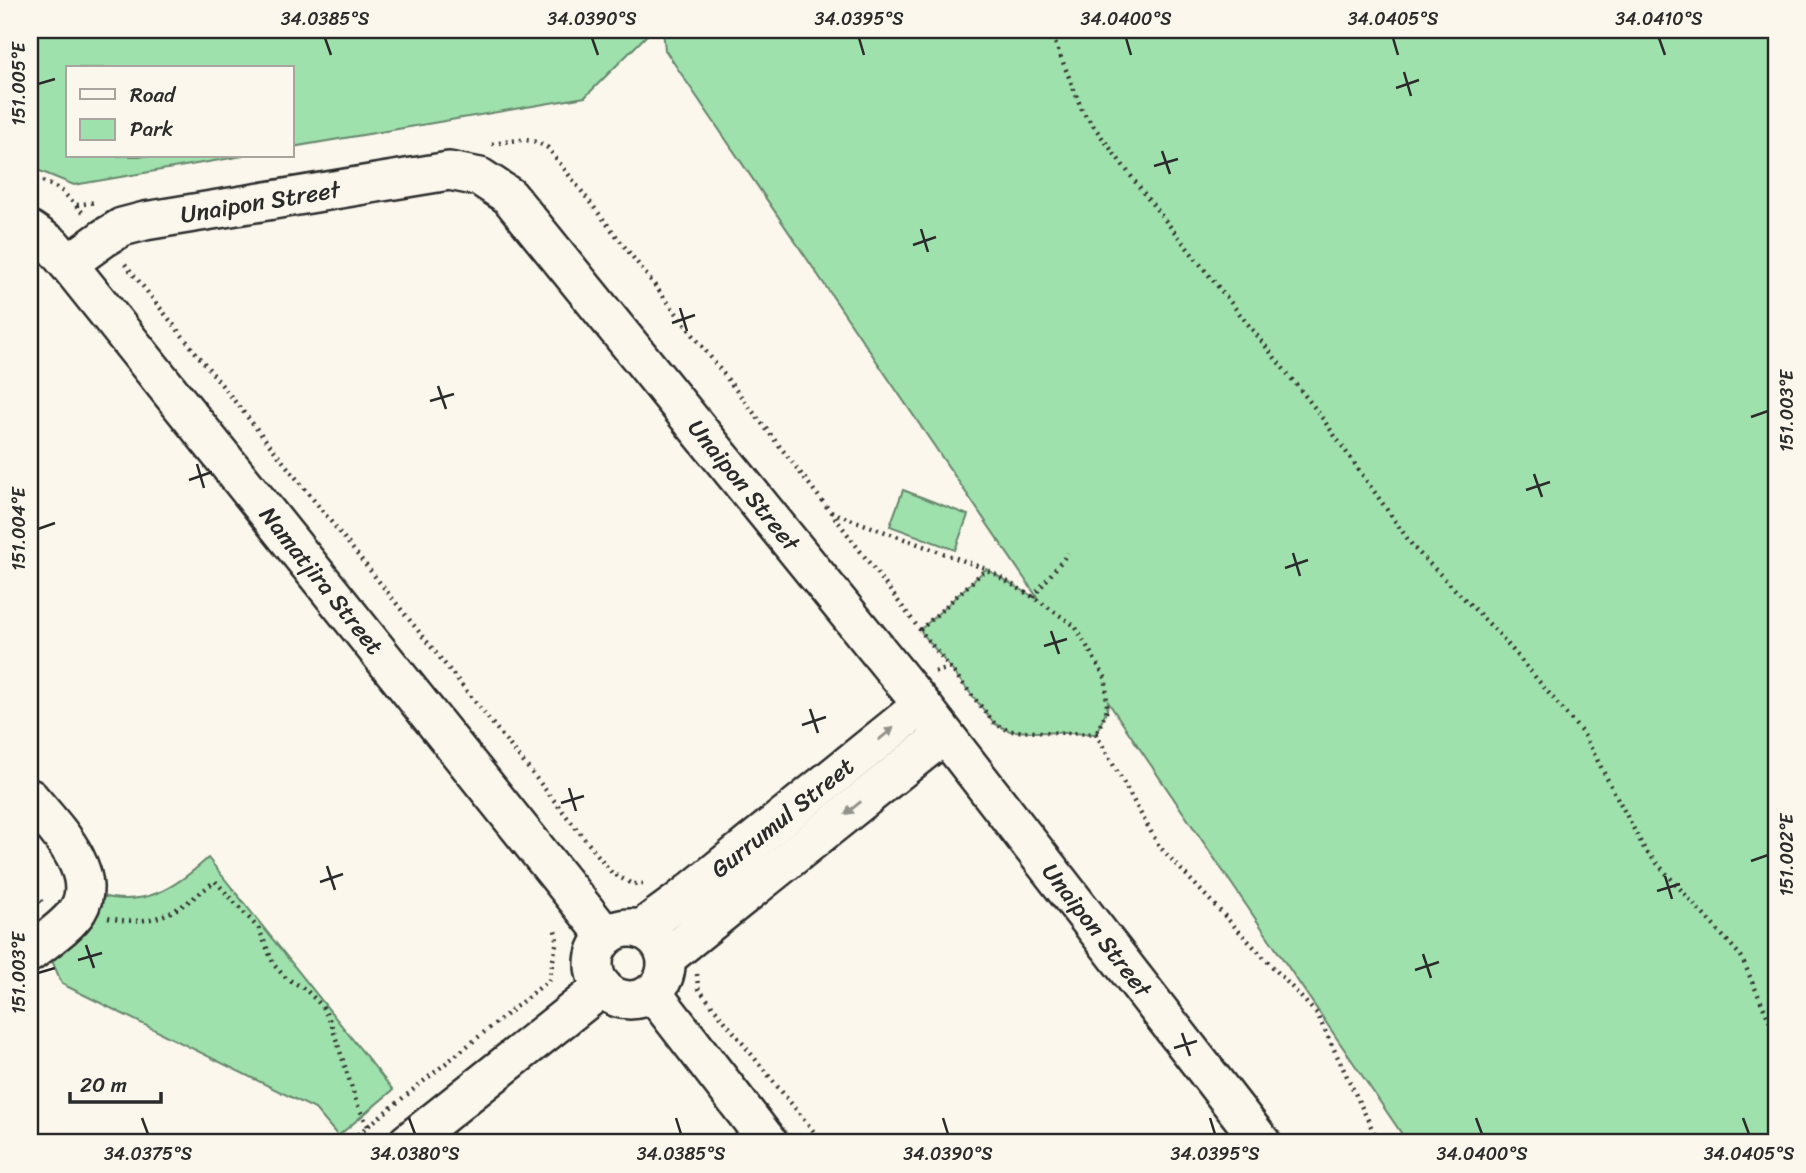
<svg xmlns="http://www.w3.org/2000/svg" width="1806" height="1173" font-family="Sriracha,sans-serif">
  <style>
    .green { fill: #9fe1ac; stroke: #65866c; stroke-width: 2 }
    .lines { fill: none; stroke-linecap: round; stroke-linejoin: round }
    .minor-casing { stroke: #2b2b2b; stroke-width: 42 }
    .path { stroke: #2b2b2b; stroke-width: 4.5; stroke-dasharray: 2 5; stroke-linecap: butt }
    .minor { stroke: #fbf7ec; stroke-width: 37 }
    .oneway { fill: #93918c }
    .ticks { fill: none; stroke: #2b2b2b; stroke-width: 2.5 }
    .labels { text-anchor: middle; stroke-width: 6; stroke-linejoin: round; paint-order: stroke }
    .street-label { font-size: 24px; fill: #2b2b2b; stroke: #fbf7ec }
    .neatline { fill: none; stroke: #2b2b2b; stroke-width: 2.5 }
    .ticks-label { font-size: 18px; text-anchor: middle; fill: #2b2b2b }
  </style>
  <rect width="100%" height="100%" fill="#fbf7ec"/>
  <filter id="ink" filterUnits="userSpaceOnUse"><feTurbulence type="fractalNoise" baseFrequency=".0143" numOctaves="2"/><feDisplacementMap in="SourceGraphic" scale="14" xChannelSelector="R" yChannelSelector="G"/><feConvolveMatrix kernelMatrix="1 2 1 2 8 2 1 2 1" color-interpolation-filters="sRGB"/></filter>
  <g filter="url(#ink)">
    <path class="green" d="M 30,30 L 652,30 L 585,97 L 292,147 L 292,68 L 68,68 L 68,156 L 243,156 L 74,185 L 30,167 Z
      M 663,30 L 1776,30 L 1776,1143 L 1408,1143 L 1108,702 L 1107,710 L 1096,734 L 1010,731 L 995,724 L 920,630 L 986,569 L 1039,600 L 665,50 Z
      M 903,490 L 968,515 L 955,550 L 890,526 Z
      M 208,858 L 393,1090 L 338,1136 L 315,1109 L 62,984 L 50,956 L 97,895 C 144,908 174,889 208,858 Z"/>
    <g class="lines">
      <g class="minor-casing">
        <g id="minor">
          <path id="s1" d="M 30,230 L 52,245 L 68,264 L 606,936"/>
          <path id="s2" d="M 68,264 L 104,238 L 122,227 L 145,221 L 449,171 L 480,177 L 509,196 L 922,705 L 1262,1143"/>
          <path d="M 30,798 C 52,825 101,872 78,910 C 67,927 45,940 30,953"/>
          <circle cx="630" cy="964" r="36"/>
          <path id="s3" d="M 641,929 L 678,902 L 922,705"/>
          <path d="M 666,958 L 944,735"/>
          <path d="M 652,992 L 769,1143"/>
          <path d="M 407,1143 L 603,987"/>
        </g>
      </g>
      <path class="path" d="M 1050,30 L 1083,112 L 1149,200 L 1318,412 L 1414,548 L 1500,635 L 1584,735 L 1645,850 L 1741,956 L 1776,1036
        M 492,144 C 515,141 527,135 548,148 L 830,511 L 920,630 L 995,724 L 1010,731 L 1096,734 L 1159,846 L 1317,1014 L 1379,1143
        M 30,175 L 61,190 L 84,214
        M 77,205 L 96,202
        M 125,264 L 612,873 L 632,884 L 643,884
        M 831,512 L 986,569 L 1033,597 L 1075,626 L 1106,679 L 1107,710 L 1096,734
        M 1033,597 L 1068,553
        M 920,630 L 986,569
        M 935,672 L 951,668
        M 30,892 L 42,902
        M 108,918 C 157,928 179,910 215,881 L 259,929 L 274,965 L 286,978 L 305,989 L 322,1006 L 331,1023 L 357,1104 L 368,1126
        M 697,974 L 698,988 L 823,1143
        M 347,1143 L 549,980 L 557,940 L 554,926"/>
      <use href="#minor" class="minor"/>
    </g>
    <defs><path id="oneway-solid" d="M-6-.8H1V-3.2L6.5 0L1 3.2V.8H-6Z" transform="scale(1.75)"/></defs>
    <g class="oneway">
      <use href="#oneway-solid" transform="translate(886 734) rotate(-39)"/>
      <use href="#oneway-solid" transform="translate(853 808) rotate(141)"/>
    </g>
  </g>
  <path class="ticks" d="M 325,38 L 331,55M 592,38 L 598,55M 859,38 L 864,55M 1126,38 L 1131,55M 1393,38 L 1398,55M 1659,38 L 1665,55M 1404,72 L 1411,96M 38,84 L 55,79M 1396,88 L 1419,80M 1162,151 L 1170,174M 1154,166 L 1178,159M 921,229 L 928,252M 913,245 L 936,237M 680,308 L 687,331M 672,323 L 695,315M 438,386 L 446,409M 430,401 L 454,394M 1751,417 L 1768,411M 197,464 L 204,488M 1534,474 L 1542,497M 189,480 L 212,472M 1526,490 L 1550,482M 38,529 L 55,523M 1293,553 L 1300,576M 1285,568 L 1308,560M 1051,631 L 1059,654M 1044,646 L 1067,639M 810,709 L 818,733M 802,725 L 826,717M 569,788 L 576,811M 561,803 L 584,796M 1751,861 L 1768,855M 327,866 L 335,890M 1665,876 L 1672,899M 320,882 L 343,874M 1657,891 L 1680,884M 86,945 L 94,968M 1423,954 L 1431,978M 78,960 L 102,953M 1415,970 L 1439,962M 38,973 L 55,968M 1182,1033 L 1190,1056M 1174,1048 L 1197,1041M 142,1118 L 148,1134M 409,1118 L 415,1134M 676,1118 L 681,1134M 943,1118 L 948,1134M 1210,1118 L 1215,1134M 1476,1118 L 1482,1134M 1743,1118 L 1749,1134"/>
  <g class="labels">
    <g class="street-label">
      <text dy="8" stroke="none"><textPath href="#s2" startOffset="206">Unaipon Street</textPath></text>
      <text dy="8" stroke="none"><textPath href="#s2" startOffset="836">Unaipon Street</textPath></text>
      <text dy="8" stroke="none"><textPath href="#s1" startOffset="457">Namatjira Street</textPath></text>
      <text dy="8" stroke="none"><textPath href="#s3" startOffset="180">Gurrumul Street</textPath></text>
      <text dy="8" stroke="none"><textPath href="#s2" startOffset="1404">Unaipon Street</textPath></text>
    </g>
  </g>
  <rect width="1806" height="1173" fill="none" stroke="#fbf7ec" stroke-width="77"/>
  <rect x="66" y="66" width="228" height="91" fill="#fbf7ec" stroke="#a8a59f" stroke-width="2"/>
  <rect x="80" y="89" width="35" height="10" fill="#fbf7ec" stroke="#a8a59f" stroke-width="2"/>
  <text x="130" y="102" font-size="21" fill="#2b2b2b">Road</text>
  <rect x="80" y="119" width="35" height="21" fill="#9fe1ac" stroke="#a8a59f" stroke-width="2"/>
  <text x="130" y="136" font-size="21" fill="#2b2b2b">Park</text>
  <path d="M70 1092v10h91v-10" fill="none" stroke="#2b2b2b" stroke-width="3.5"/>
  <text x="80" y="1092" font-size="21" fill="#2b2b2b" stroke="#fbf7ec" stroke-width="5" paint-order="stroke">20 m</text>
  <rect x="38" y="38" width="1730" height="1096" class="neatline"/>
  <g class="ticks-label">
    <text x="325" y="25">34.0385°S</text>
    <text x="592" y="25">34.0390°S</text>
    <text x="859" y="25">34.0395°S</text>
    <text x="1126" y="25">34.0400°S</text>
    <text x="1393" y="25">34.0405°S</text>
    <text x="1659" y="25">34.0410°S</text>
    <text transform="translate(19 84) rotate(-90)" y="6">151.005°E</text>
    <text transform="translate(1787 411) rotate(-90)" y="6">151.003°E</text>
    <text transform="translate(19 529) rotate(-90)" y="6">151.004°E</text>
    <text transform="translate(1787 855) rotate(-90)" y="6">151.002°E</text>
    <text transform="translate(19 973) rotate(-90)" y="6">151.003°E</text>
    <text x="148" y="1160">34.0375°S</text>
    <text x="415" y="1160">34.0380°S</text>
    <text x="681" y="1160">34.0385°S</text>
    <text x="948" y="1160">34.0390°S</text>
    <text x="1215" y="1160">34.0395°S</text>
    <text x="1482" y="1160">34.0400°S</text>
    <text x="1749" y="1160">34.0405°S</text>
  </g>
</svg>
